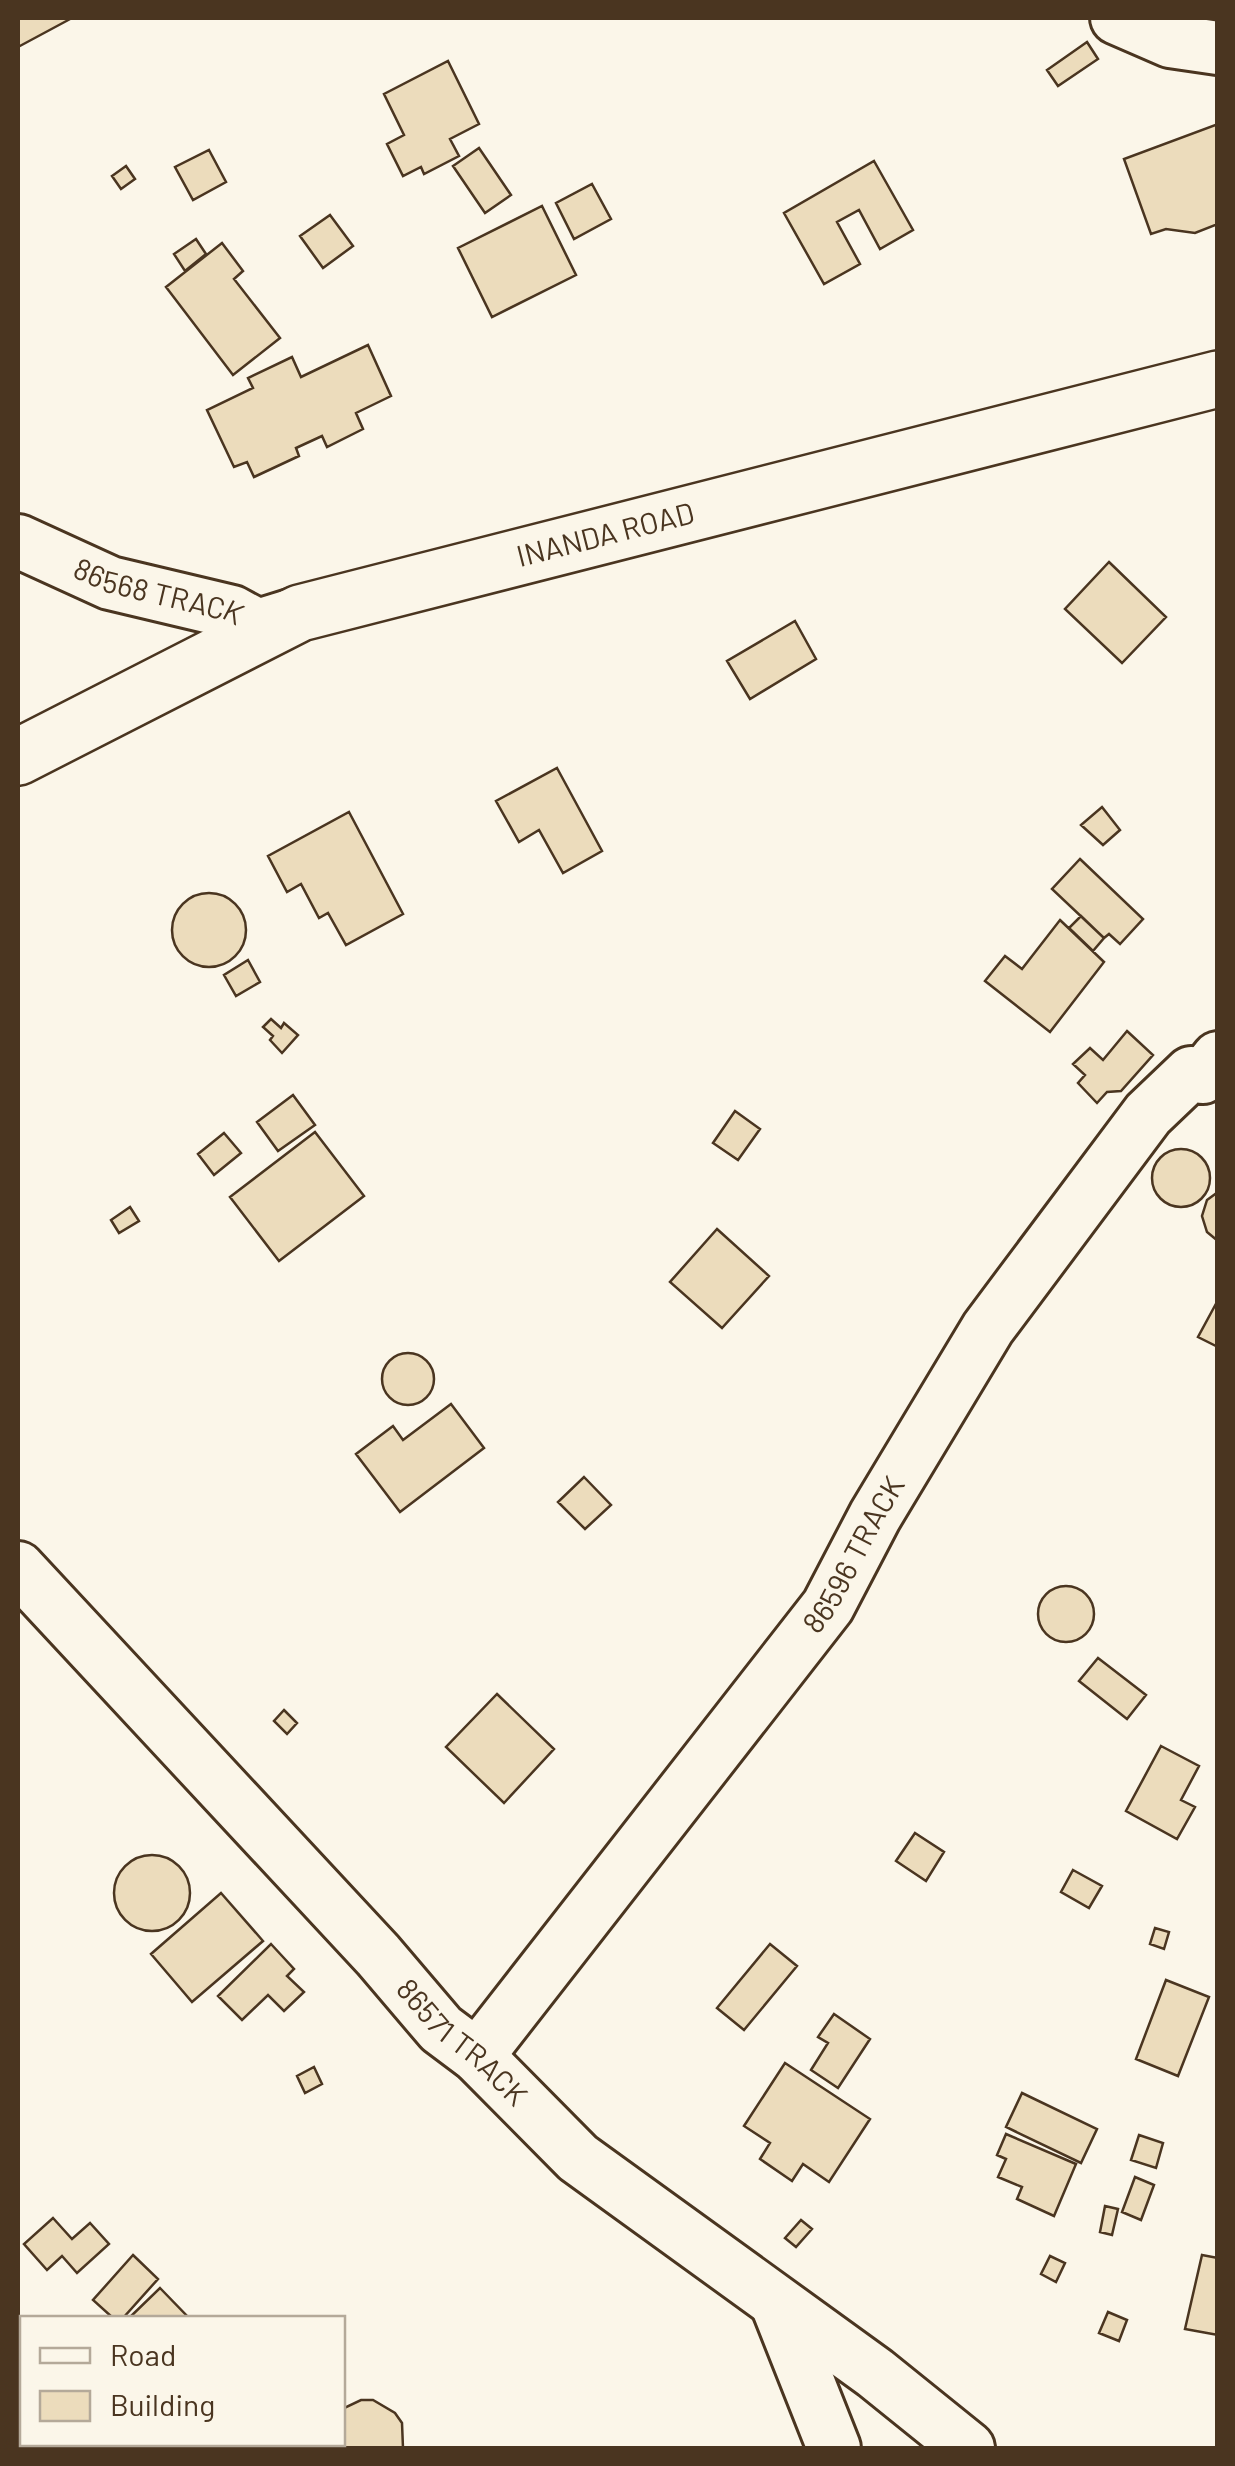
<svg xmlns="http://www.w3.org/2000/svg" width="1235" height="2466" font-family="Barlow,sans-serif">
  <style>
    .building { fill: #ecdcbc; stroke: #4a3520; stroke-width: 2.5 }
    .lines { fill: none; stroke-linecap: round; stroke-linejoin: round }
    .minor-casing { stroke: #4a3520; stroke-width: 58 }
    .tertiary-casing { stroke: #4a3520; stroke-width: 60 }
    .minor { stroke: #fbf6e9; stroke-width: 52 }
    .tertiary { stroke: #fbf6e9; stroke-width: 55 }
    .labels { text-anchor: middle; stroke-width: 8; stroke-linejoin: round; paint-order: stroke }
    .street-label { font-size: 30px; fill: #4a3520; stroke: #fbf6e9 }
  </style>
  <rect width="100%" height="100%" fill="#fbf6e9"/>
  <path class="building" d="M 18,18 L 72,18 L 18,47 Z
    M 1087,42 L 1098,59 L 1058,86 L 1047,70 Z
    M 448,61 L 479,124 L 450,139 L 459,156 L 424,174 L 421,167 L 403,176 L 387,144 L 404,135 L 384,94 Z
    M 1218,124 L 1218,224 L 1195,233 L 1166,229 L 1151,234 L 1124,159 Z
    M 479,148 L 511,195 L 485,213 L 453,166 Z
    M 209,150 L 226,182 L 193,200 L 175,167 Z
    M 874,161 L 913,230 L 880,249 L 859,210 L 837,222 L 860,264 L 824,284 L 784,213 Z
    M 126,166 L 135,179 L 121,189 L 112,176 Z
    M 592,184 L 611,219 L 574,239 L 556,203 Z
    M 542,206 L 576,275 L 492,317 L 458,248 Z
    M 330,215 L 353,246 L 323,268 L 300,236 Z
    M 196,239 L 206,254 L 185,271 L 174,254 Z
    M 222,243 L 243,271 L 234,279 L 280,338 L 233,375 L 166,287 Z
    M 368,345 L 391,396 L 356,413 L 363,429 L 327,447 L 322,436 L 296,448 L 299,456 L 254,477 L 247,462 L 234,467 L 207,410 L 253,388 L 248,378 L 292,357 L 301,377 Z
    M 1109,562 L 1166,617 L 1122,663 L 1065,609 Z
    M 795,621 L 816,659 L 750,699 L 727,661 Z
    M 557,768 L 602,851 L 563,873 L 539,830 L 519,842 L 496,801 Z
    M 1102,807 L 1120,830 L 1103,845 L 1081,825 Z
    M 349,812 L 403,914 L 346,945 L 328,913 L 319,918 L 301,884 L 287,892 L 268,856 Z
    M 1080,859 L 1143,919 L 1120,944 L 1109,934 L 1104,938 L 1052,889 Z
    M172 930a37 37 0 1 1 74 0a37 37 0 1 1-74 0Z
    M 1081,916 L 1104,938 L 1093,951 L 1069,928 Z
    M 1060,920 L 1104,962 L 1050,1032 L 985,981 L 1005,956 L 1022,969 Z
    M 248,960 L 260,982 L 236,996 L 224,975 Z
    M 271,1019 L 281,1028 L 284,1023 L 298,1035 L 282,1053 L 270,1040 L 273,1036 L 263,1027 Z
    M 1127,1031 L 1153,1055 L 1121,1091 L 1107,1092 L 1097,1103 L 1078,1083 L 1085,1075 L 1073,1064 L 1090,1048 L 1103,1060 Z
    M 293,1095 L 315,1125 L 278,1151 L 257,1122 Z
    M 735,1111 L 760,1129 L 738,1160 L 713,1143 Z
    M 315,1132 L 364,1196 L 279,1261 L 230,1197 Z
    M 224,1133 L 241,1153 L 214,1175 L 198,1154 Z
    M1152 1178a29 29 0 1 1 58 0a29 29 0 1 1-58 0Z
    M 1218,1192 L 1218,1241 L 1207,1232 L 1202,1216 L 1207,1200 Z
    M 130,1207 L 139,1221 L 119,1233 L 111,1220 Z
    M 717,1229 L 769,1276 L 722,1328 L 670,1282 Z
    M 1218,1300 L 1218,1347 L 1198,1337 Z
    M382 1379a26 26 0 1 1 52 0a26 26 0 1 1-52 0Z
    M 451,1404 L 484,1448 L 400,1512 L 356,1454 L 393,1426 L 403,1440 Z
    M 584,1477 L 611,1505 L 585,1529 L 558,1502 Z
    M1038 1614a28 28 0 1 1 56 0a28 28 0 1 1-56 0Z
    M 1098,1658 L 1146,1695 L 1127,1719 L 1079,1681 Z
    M 497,1694 L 554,1749 L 504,1803 L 446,1747 Z
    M 284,1710 L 297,1723 L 287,1734 L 274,1721 Z
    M 1161,1746 L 1199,1766 L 1181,1800 L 1195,1807 L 1177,1839 L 1126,1811 Z
    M 915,1833 L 944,1852 L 926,1881 L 896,1861 Z
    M114 1893a38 38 0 1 1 76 0a38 38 0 1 1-76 0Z
    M 1073,1870 L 1102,1886 L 1089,1908 L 1061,1892 Z
    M 221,1893 L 263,1941 L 192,2002 L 151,1954 Z
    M 1155,1928 L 1169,1932 L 1164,1949 L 1150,1944 Z
    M 271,1944 L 294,1969 L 287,1976 L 304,1992 L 284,2011 L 268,1995 L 242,2020 L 218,1996 Z
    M 770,1944 L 797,1966 L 744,2030 L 717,2008 Z
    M 1166,1980 L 1209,1997 L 1178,2076 L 1136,2059 Z
    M 834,2014 L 870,2039 L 838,2088 L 811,2070 L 828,2043 L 818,2037 Z
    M 785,2063 L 870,2119 L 829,2182 L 803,2164 L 792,2181 L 760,2159 L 770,2143 L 744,2126 Z
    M 314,2067 L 322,2084 L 305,2093 L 297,2076 Z
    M 1022,2093 L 1097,2129 L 1081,2163 L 1006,2127 Z
    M 1006,2134 L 1076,2164 L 1054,2216 L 1017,2199 L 1022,2187 L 998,2177 L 1006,2159 L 997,2155 Z
    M 1139,2135 L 1163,2143 L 1156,2168 L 1131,2160 Z
    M 1135,2177 L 1154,2185 L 1141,2220 L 1122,2212 Z
    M 1105,2206 L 1118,2209 L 1112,2235 L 1100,2232 Z
    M 53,2218 L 72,2239 L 90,2223 L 109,2244 L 77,2273 L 62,2256 L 47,2270 L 24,2244 Z
    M 801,2220 L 812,2229 L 796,2247 L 785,2238 Z
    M 133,2255 L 158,2279 L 123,2318 L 113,2318 L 93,2300 Z
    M 1202,2255 L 1218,2258 L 1218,2335 L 1185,2329 Z
    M 1050,2256 L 1065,2263 L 1056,2282 L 1041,2274 Z
    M 160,2288 L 189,2318 L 129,2318 Z
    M 1108,2312 L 1127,2320 L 1119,2341 L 1099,2333 Z
    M 361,2400 L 373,2400 L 395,2413 L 402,2423 L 403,2448 L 332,2448 L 330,2444 L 342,2444 L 342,2409 Z"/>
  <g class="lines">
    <g class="minor-casing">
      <g id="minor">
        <path d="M 1117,18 L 1170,41 L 1218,48"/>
        <path id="s1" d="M 18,541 L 110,583 L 232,612 L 258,626 L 300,613"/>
        <path id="s2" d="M 18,1568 L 378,1955 L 441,2029 L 477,2056 L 578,2158 L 875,2373 L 968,2448"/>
        <path id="s3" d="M 477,2056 L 828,1606 L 875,1516 L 988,1328 L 1148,1114 L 1191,1073 L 1203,1077 L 1218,1058"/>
        <path d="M 777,2304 L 834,2448"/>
      </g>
    </g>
    <g class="tertiary-casing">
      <g id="tertiary">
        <path id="s4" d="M 18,757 L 300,613 L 1218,379"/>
      </g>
    </g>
    <use href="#minor" class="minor"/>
    <use href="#tertiary" class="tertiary"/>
  </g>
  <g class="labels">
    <g class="street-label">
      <text dy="10" stroke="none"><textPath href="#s4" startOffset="632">INANDA ROAD</textPath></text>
      <text dy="10" stroke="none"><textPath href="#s1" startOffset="150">86568 TRACK</textPath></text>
      <text dy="10" stroke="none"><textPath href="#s3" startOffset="628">86596 TRACK</textPath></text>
      <text dy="10" stroke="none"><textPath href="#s2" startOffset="650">86571 TRACK</textPath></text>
    </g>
  </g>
  <rect width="1235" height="2466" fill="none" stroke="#4a3520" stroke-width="40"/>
  <rect x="20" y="2316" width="325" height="130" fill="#fbf6e9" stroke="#b4a999" stroke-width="2.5"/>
  <rect x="40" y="2348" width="50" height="15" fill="#fbf6e9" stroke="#b4a999" stroke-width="2.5"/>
  <text x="110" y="2366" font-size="30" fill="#4a3520">Road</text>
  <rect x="40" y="2391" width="50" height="30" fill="#ecdcbc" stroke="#b4a999" stroke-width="2.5"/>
  <text x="110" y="2416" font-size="30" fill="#4a3520">Building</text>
</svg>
